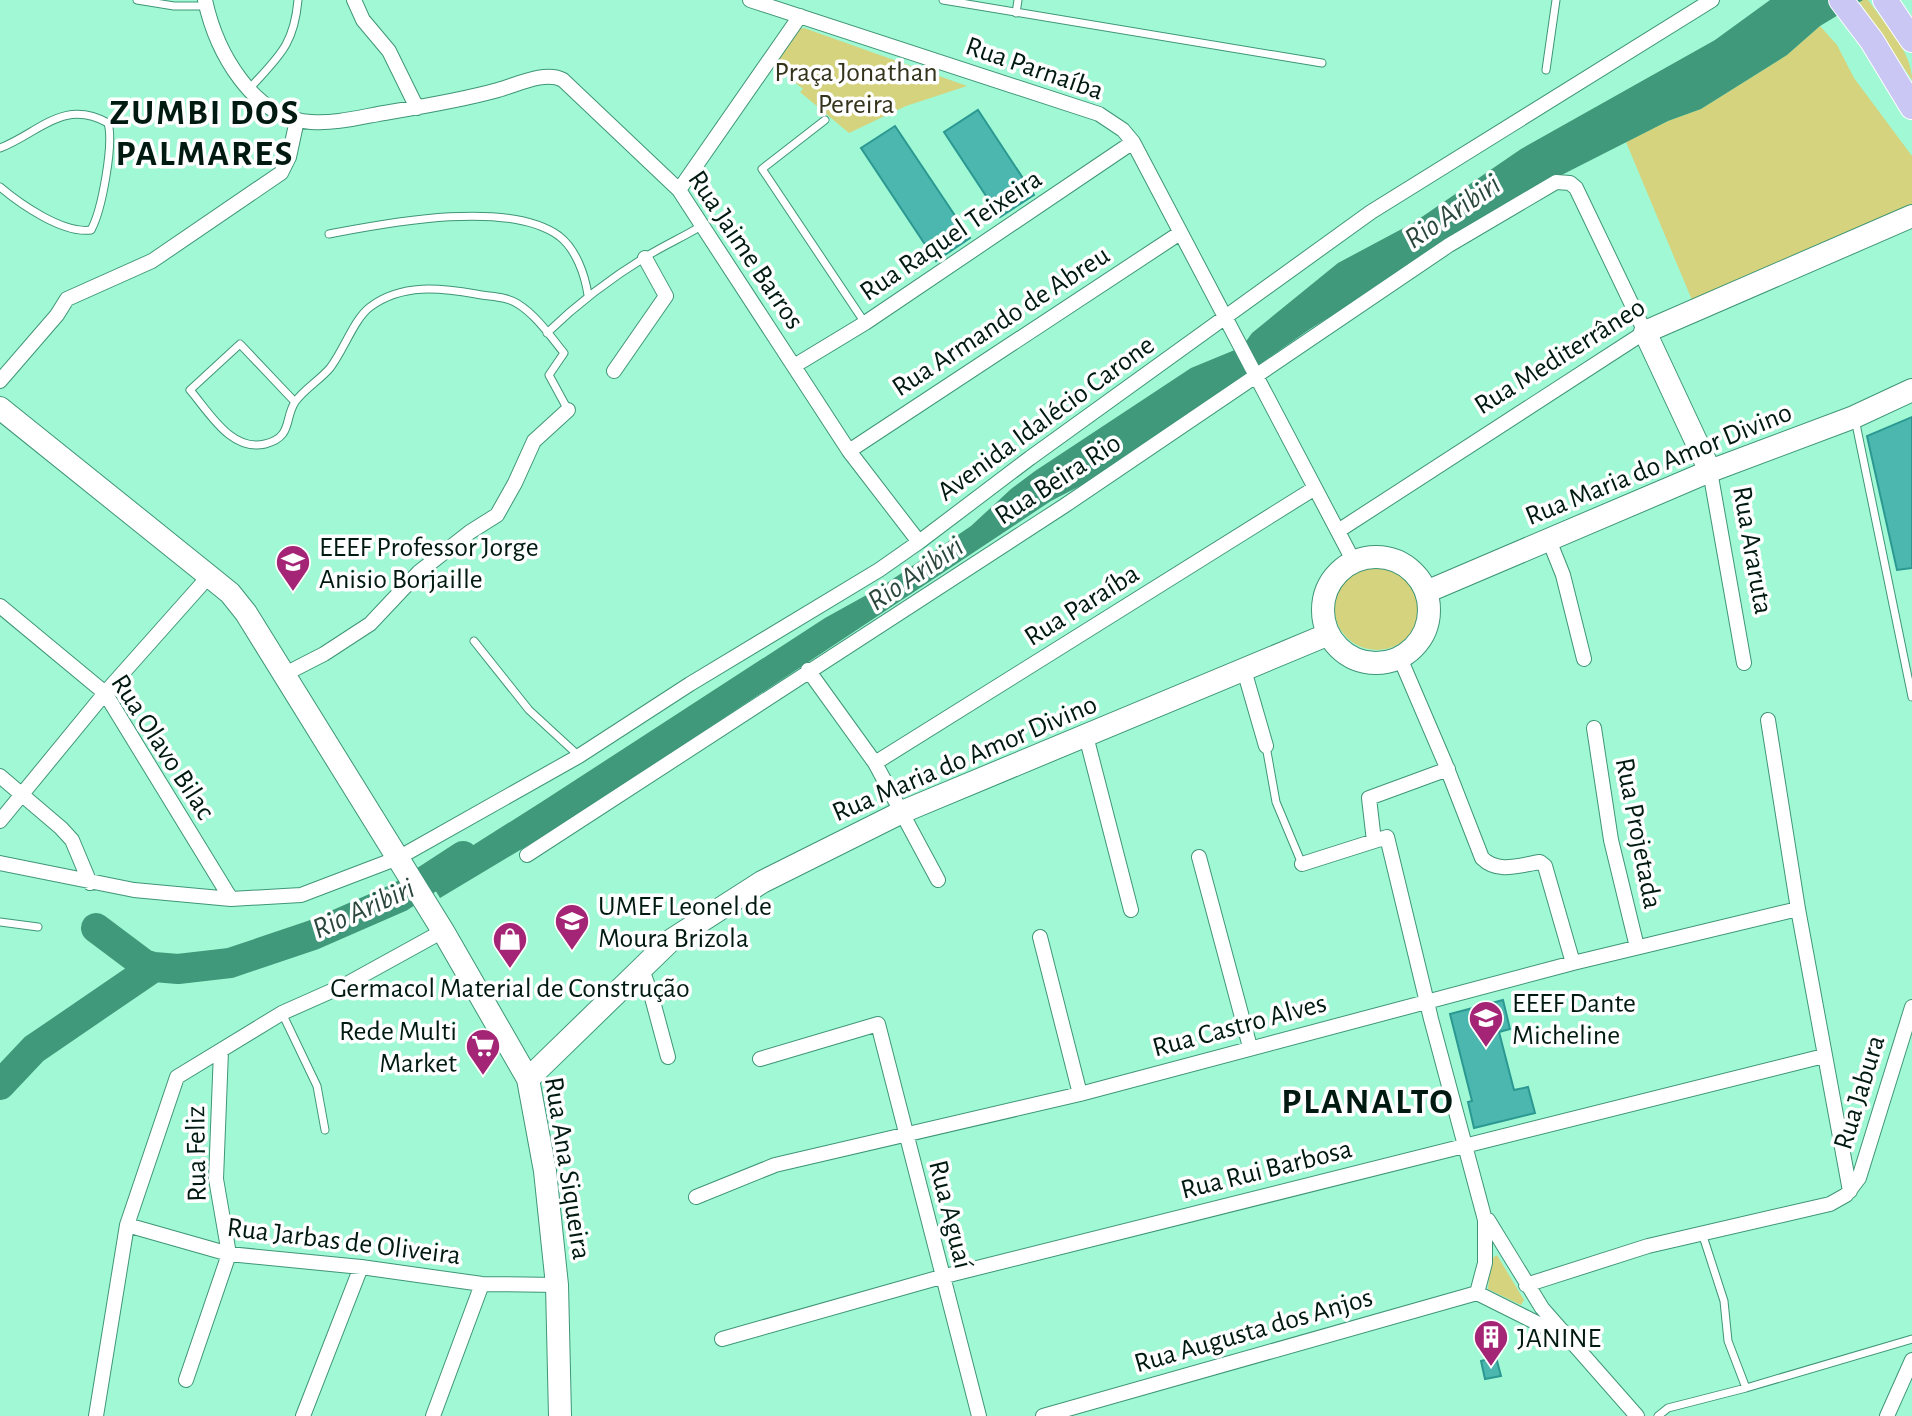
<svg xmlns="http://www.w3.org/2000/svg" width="1912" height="1416" font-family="'Alegreya Sans',sans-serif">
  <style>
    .green { fill: #d5d37d }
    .water { fill: #3f997a }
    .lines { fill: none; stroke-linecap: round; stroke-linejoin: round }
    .river { stroke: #3f997a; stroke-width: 30 }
    .building { fill: #4cb7ae; stroke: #2b9991; stroke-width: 2 }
    .lane-casing { stroke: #3f9677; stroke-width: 9 }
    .street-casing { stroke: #3f9677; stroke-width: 16 }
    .secondary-casing { stroke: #3f9677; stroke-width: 24 }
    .primary-casing { stroke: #fff; stroke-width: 26 }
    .lane { stroke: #fff; stroke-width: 7 }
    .street { stroke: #fff; stroke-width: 14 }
    .secondary { stroke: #fff; stroke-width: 22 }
    .primary { stroke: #cac7f4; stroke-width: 24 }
    .labels { text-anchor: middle; stroke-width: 7; stroke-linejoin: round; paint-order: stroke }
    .street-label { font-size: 28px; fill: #011a11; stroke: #fff }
    .park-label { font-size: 28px; fill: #34331b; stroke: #fff }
    .poi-label { font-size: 28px; fill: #011a11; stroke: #fff; text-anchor: start }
    .water-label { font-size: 30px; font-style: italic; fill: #2b473c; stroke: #fff }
    .district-label { font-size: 36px; font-weight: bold; letter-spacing: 2px; fill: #011a11; stroke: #fff }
  </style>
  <rect width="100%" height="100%" fill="#a1f8d5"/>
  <path class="green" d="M 1858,0 L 1868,0 C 1884,23 1912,51 1912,80 Z
    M 1820,26 L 1837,45 L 1854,78 L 1912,156 L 1912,204 L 1692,300 L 1626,142 L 1668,121 L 1701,109 L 1787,55 Z
    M 804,28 L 967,86 L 906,106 L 849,133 L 800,92 L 803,89 L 774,65 L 798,29 Z
    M1334 607a43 43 0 1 1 86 0a43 43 0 1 1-86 0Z
    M 1497,1255 L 1524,1300 L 1521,1305 L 1488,1289 L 1491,1259 Z"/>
  <path class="water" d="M 1770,0 L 1863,0 L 1820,26 L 1787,55 L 1701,109 L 1668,121 L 1536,188 L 1310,329 L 1101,475 L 1051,501 L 567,822 L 440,898 L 426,875 L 543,801 L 825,618 L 881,587 L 971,526 L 1011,489 L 1035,471 L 1191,368 L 1242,347 L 1252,333 L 1338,263 L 1413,223 L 1521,149 L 1715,40 Z"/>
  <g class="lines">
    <path class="river" d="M 96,928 L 144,964 L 154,967 L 178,969 L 230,963 L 313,935 L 400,897 L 463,856
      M 0,1085 L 34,1049 L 154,967"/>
  </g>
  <path class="building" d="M 978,110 L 1034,195 L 1000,217 L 944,132 Z
    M 895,126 L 970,238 L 936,261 L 861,148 Z
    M 1912,417 L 1912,568 L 1897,570 L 1867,436 Z
    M 1503,1000 L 1510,1029 L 1499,1032 L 1514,1090 L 1528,1087 L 1535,1113 L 1474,1128 L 1468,1102 L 1472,1101 L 1450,1014 Z
    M 1496,1357 L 1501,1376 L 1485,1379 L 1481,1361 Z"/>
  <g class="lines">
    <g class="lane-casing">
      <path id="lane" d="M 137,0 L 174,6 L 206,6
        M 943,0 L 1322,63
        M 1016,13 L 1018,0
        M 1546,70 L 1556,0
        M 250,88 C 279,56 294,45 298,0
        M 825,120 L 762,169 L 865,323
        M 0,148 C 39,133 63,98 108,123 C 114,144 102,210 91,230 C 63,234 20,204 0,187
        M 329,234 C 387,223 508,199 559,236 C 576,249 585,275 588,295
        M 547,333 C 578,303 611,278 647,256 C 665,245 685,236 703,225
        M 295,402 L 240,344 L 190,390 C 209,412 231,452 265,444 C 293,437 284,419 295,402 C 304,389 320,380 330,368 C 344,350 354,319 370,307 C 402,283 441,288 476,294 C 490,297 506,296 518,304 C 536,315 551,337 564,353 L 549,375 L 568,410
        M 1855,419 L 1912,697
        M 474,641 L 529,710 L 579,756
        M 1266,746 L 1276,802 L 1302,864
        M 0,922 L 38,927
        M 282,1013 L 317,1086 L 325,1130
        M 1702,1233 L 1724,1301 L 1728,1341 L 1746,1388
        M 1658,1416 L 1668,1408 L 1746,1388 L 1912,1339"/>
    </g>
    <g class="street-casing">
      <path id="street" d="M 205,0 C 216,51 252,118 311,122 C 337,124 364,116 390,112 C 426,106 462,100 498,90 C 516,85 546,70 563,80 L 679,190 L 849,451 L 919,542
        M 354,0 L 363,20 L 389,51 L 417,108
        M 750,0 L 1099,114 L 1123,130 L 1133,142 L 1354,562
        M 679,190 L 800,16
        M 794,366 L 865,323 L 1133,142
        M 614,371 L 666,296 L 645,258
        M 0,381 L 57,315 L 67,299 L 152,261 L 281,173 L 289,157 L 297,120
        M 849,451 L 1180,233
        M 1710,471 L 1744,663
        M 1549,540 L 1563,575 L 1584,659
        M 0,606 L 105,693 L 231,899
        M 1400,658 L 1445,763 L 1482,858 C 1498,874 1520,865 1540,862 L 1545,866 L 1573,963
        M 808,670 L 875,763 L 938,880
        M 1244,670 L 1266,746
        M 285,674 L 324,654 L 370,624 L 419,572 L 470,532 L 497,515 L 515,483 L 534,441 L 568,410
        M 1768,720 L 1798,909 L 1850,1191
        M 1594,728 L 1611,840 L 1637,947
        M 1086,736 L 1131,910
        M 875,763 L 1315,488
        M 0,776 L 61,828 L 72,840 L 90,883
        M 0,821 L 105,693 L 209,576
        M 1374,841 L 1369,798 L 1448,769
        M 527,855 L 1064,506 L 1449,245 L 1556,182 L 1570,183 L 1576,188 L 1645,332 L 1338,531
        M 1199,857 L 1250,1047
        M 0,863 L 134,890 L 231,899 L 301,895 L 398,858 L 579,756 L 690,684 L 879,570 L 919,542 L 1030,458 L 1371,212 L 1712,0
        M 1302,864 L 1387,837 L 1431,1019 L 1485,1220 L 1485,1263 L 1477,1293
        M 1040,937 L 1080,1094
        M 641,967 L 651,994 L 668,1057
        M 760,1059 L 878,1024 L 979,1416
        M 696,1197 L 775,1165 L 1080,1094 L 1573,963 L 1798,909
        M 1488,1220 L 1542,1308 L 1637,1416
        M 127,1225 L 229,1254 L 361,1267 L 482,1284 L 557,1285
        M 1526,1285 L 1648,1246 L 1830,1204 L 1846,1195 L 1859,1178 L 1912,1007
        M 1477,1293 L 1559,1334
        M 722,1339 L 941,1277 L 1824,1056
        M 186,1380 L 229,1254 L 216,1179 L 221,1051
        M 96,1416 L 127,1225 L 177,1077 L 282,1013 L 345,985 L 443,931
        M 303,1416 L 361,1267
        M 433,1416 L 482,1284
        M 1043,1416 L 1477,1293
        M 1887,1416 L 1912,1360"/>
    </g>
    <g class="secondary-casing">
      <path id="secondary" d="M 0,408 L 209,576 L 230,593 L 246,613 L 443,931 L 528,1079 L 545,1171 L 557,1285 L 560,1416
        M 1710,471 L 1645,332 L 1912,216
        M1323 610a53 53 0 1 1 106 0a53 53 0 1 1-106 0Z
        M 1426,592 L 1710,471 L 1854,417 L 1912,390
        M 528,1079 L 670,941 L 762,882 L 902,812 L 1329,634"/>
    </g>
    <g class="primary-casing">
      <path id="primary" d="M 1841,0 L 1872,41 L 1912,107
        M 1885,0 L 1912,40"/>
    </g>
    <use href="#lane" class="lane"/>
    <use href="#street" class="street"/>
    <use href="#secondary" class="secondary"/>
    <use href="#primary" class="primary"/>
  </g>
  <defs>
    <g id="school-pin" transform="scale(1.8)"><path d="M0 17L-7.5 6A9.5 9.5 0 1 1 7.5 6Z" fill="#a42475" stroke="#fff"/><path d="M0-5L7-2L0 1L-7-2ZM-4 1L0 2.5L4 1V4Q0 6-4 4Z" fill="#fff"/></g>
    <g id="shop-pin" transform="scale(1.8)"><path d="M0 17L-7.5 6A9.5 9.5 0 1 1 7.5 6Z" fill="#a42475" stroke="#fff"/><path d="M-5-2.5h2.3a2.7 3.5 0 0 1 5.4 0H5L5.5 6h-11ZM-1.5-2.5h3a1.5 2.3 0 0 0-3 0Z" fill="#fff"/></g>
    <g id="supermarket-pin" transform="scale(1.8)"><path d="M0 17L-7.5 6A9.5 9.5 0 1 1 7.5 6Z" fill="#a42475" stroke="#fff"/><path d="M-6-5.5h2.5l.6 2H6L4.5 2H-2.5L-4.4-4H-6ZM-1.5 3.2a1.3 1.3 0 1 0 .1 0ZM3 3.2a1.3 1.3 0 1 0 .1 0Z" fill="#fff"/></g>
    <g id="building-pin" transform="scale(1.8)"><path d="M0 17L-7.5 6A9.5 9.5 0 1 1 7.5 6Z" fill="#a42475" stroke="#fff"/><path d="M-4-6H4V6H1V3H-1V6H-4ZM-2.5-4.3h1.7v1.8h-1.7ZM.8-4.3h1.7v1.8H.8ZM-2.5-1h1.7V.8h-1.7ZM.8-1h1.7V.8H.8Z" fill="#fff"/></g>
  </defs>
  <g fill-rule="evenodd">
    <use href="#school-pin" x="293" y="562"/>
    <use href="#school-pin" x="572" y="921"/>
    <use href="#shop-pin" x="510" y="939"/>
    <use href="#school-pin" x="1486" y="1018"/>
    <use href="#supermarket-pin" x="483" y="1046"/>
    <use href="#building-pin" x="1491" y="1337"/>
  </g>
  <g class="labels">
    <g class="street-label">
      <text transform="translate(1035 67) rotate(19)" y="10">Rua Parnaíba</text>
      <text transform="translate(950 234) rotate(-34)" y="10">Rua Raquel Teixeira</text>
      <text transform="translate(747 249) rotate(56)" y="10">Rua Jaime Barros</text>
      <text transform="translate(1000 320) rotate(-33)" y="10">Rua Armando de Abreu</text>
      <text transform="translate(1559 355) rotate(-32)" y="10">Rua Mediterrâneo</text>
      <text transform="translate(1045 417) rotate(-36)" y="10">Avenida Idalécio Carone</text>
      <text transform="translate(1658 463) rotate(-22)" y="10">Rua Maria do Amor Divino</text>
      <text transform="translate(1057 478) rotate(-33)" y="10">Rua Beira Rio</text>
      <text transform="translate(1754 550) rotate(80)" y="10">Rua Araruta</text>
      <text transform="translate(1081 604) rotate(-32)" y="10">Rua Paraíba</text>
      <text transform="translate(164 746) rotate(57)" y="10">Rua Olavo Bilac</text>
      <text transform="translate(964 757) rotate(-23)" y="10">Rua Maria do Amor Divino</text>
      <text transform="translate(1640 833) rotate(79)" y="10">Rua Projetada</text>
      <text transform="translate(1239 1024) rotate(-15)" y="10">Rua Castro Alves</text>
      <text transform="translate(1858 1092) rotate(-73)" y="10">Rua Jabura</text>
      <text transform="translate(195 1154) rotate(-91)" y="10">Rua Feliz</text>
      <text transform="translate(569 1168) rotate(81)" y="10">Rua Ana Siqueira</text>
      <text transform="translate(1266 1168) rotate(-14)" y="10">Rua Rui Barbosa</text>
      <text transform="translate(952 1214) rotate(76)" y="10">Rua Aguaí</text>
      <text transform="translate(344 1240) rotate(7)" y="10">Rua Jarbas de Oliveira</text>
      <text transform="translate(1253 1329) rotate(-16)" y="10">Rua Augusta dos Anjos</text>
    </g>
    <g class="park-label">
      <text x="856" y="81">Praça Jonathan<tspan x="856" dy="32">Pereira</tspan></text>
    </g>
    <g class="poi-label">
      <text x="319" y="556">EEEF Professor Jorge<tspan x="319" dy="32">Anisio Borjaille</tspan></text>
      <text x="598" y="915">UMEF Leonel de<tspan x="598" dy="32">Moura Brizola</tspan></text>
      <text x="510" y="997" text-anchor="middle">Germacol Material de Construção</text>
      <text x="1512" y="1012">EEEF Dante<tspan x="1512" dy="32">Micheline</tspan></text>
      <text x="457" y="1040" text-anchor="end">Rede Multi<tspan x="457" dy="32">Market</tspan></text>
      <text x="1517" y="1347">JANINE</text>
    </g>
    <g class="water-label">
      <text transform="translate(1452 211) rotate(-34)" y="10">Rio Aribiri</text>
      <text transform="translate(915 573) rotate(-34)" y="10">Rio Aribiri</text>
      <text transform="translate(363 908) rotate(-24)" y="10">Rio Aribiri</text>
    </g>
    <g class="district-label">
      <text x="205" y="124">ZUMBI DOS<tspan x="205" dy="41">PALMARES</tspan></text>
      <text x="1368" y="1113">PLANALTO</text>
    </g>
  </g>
</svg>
